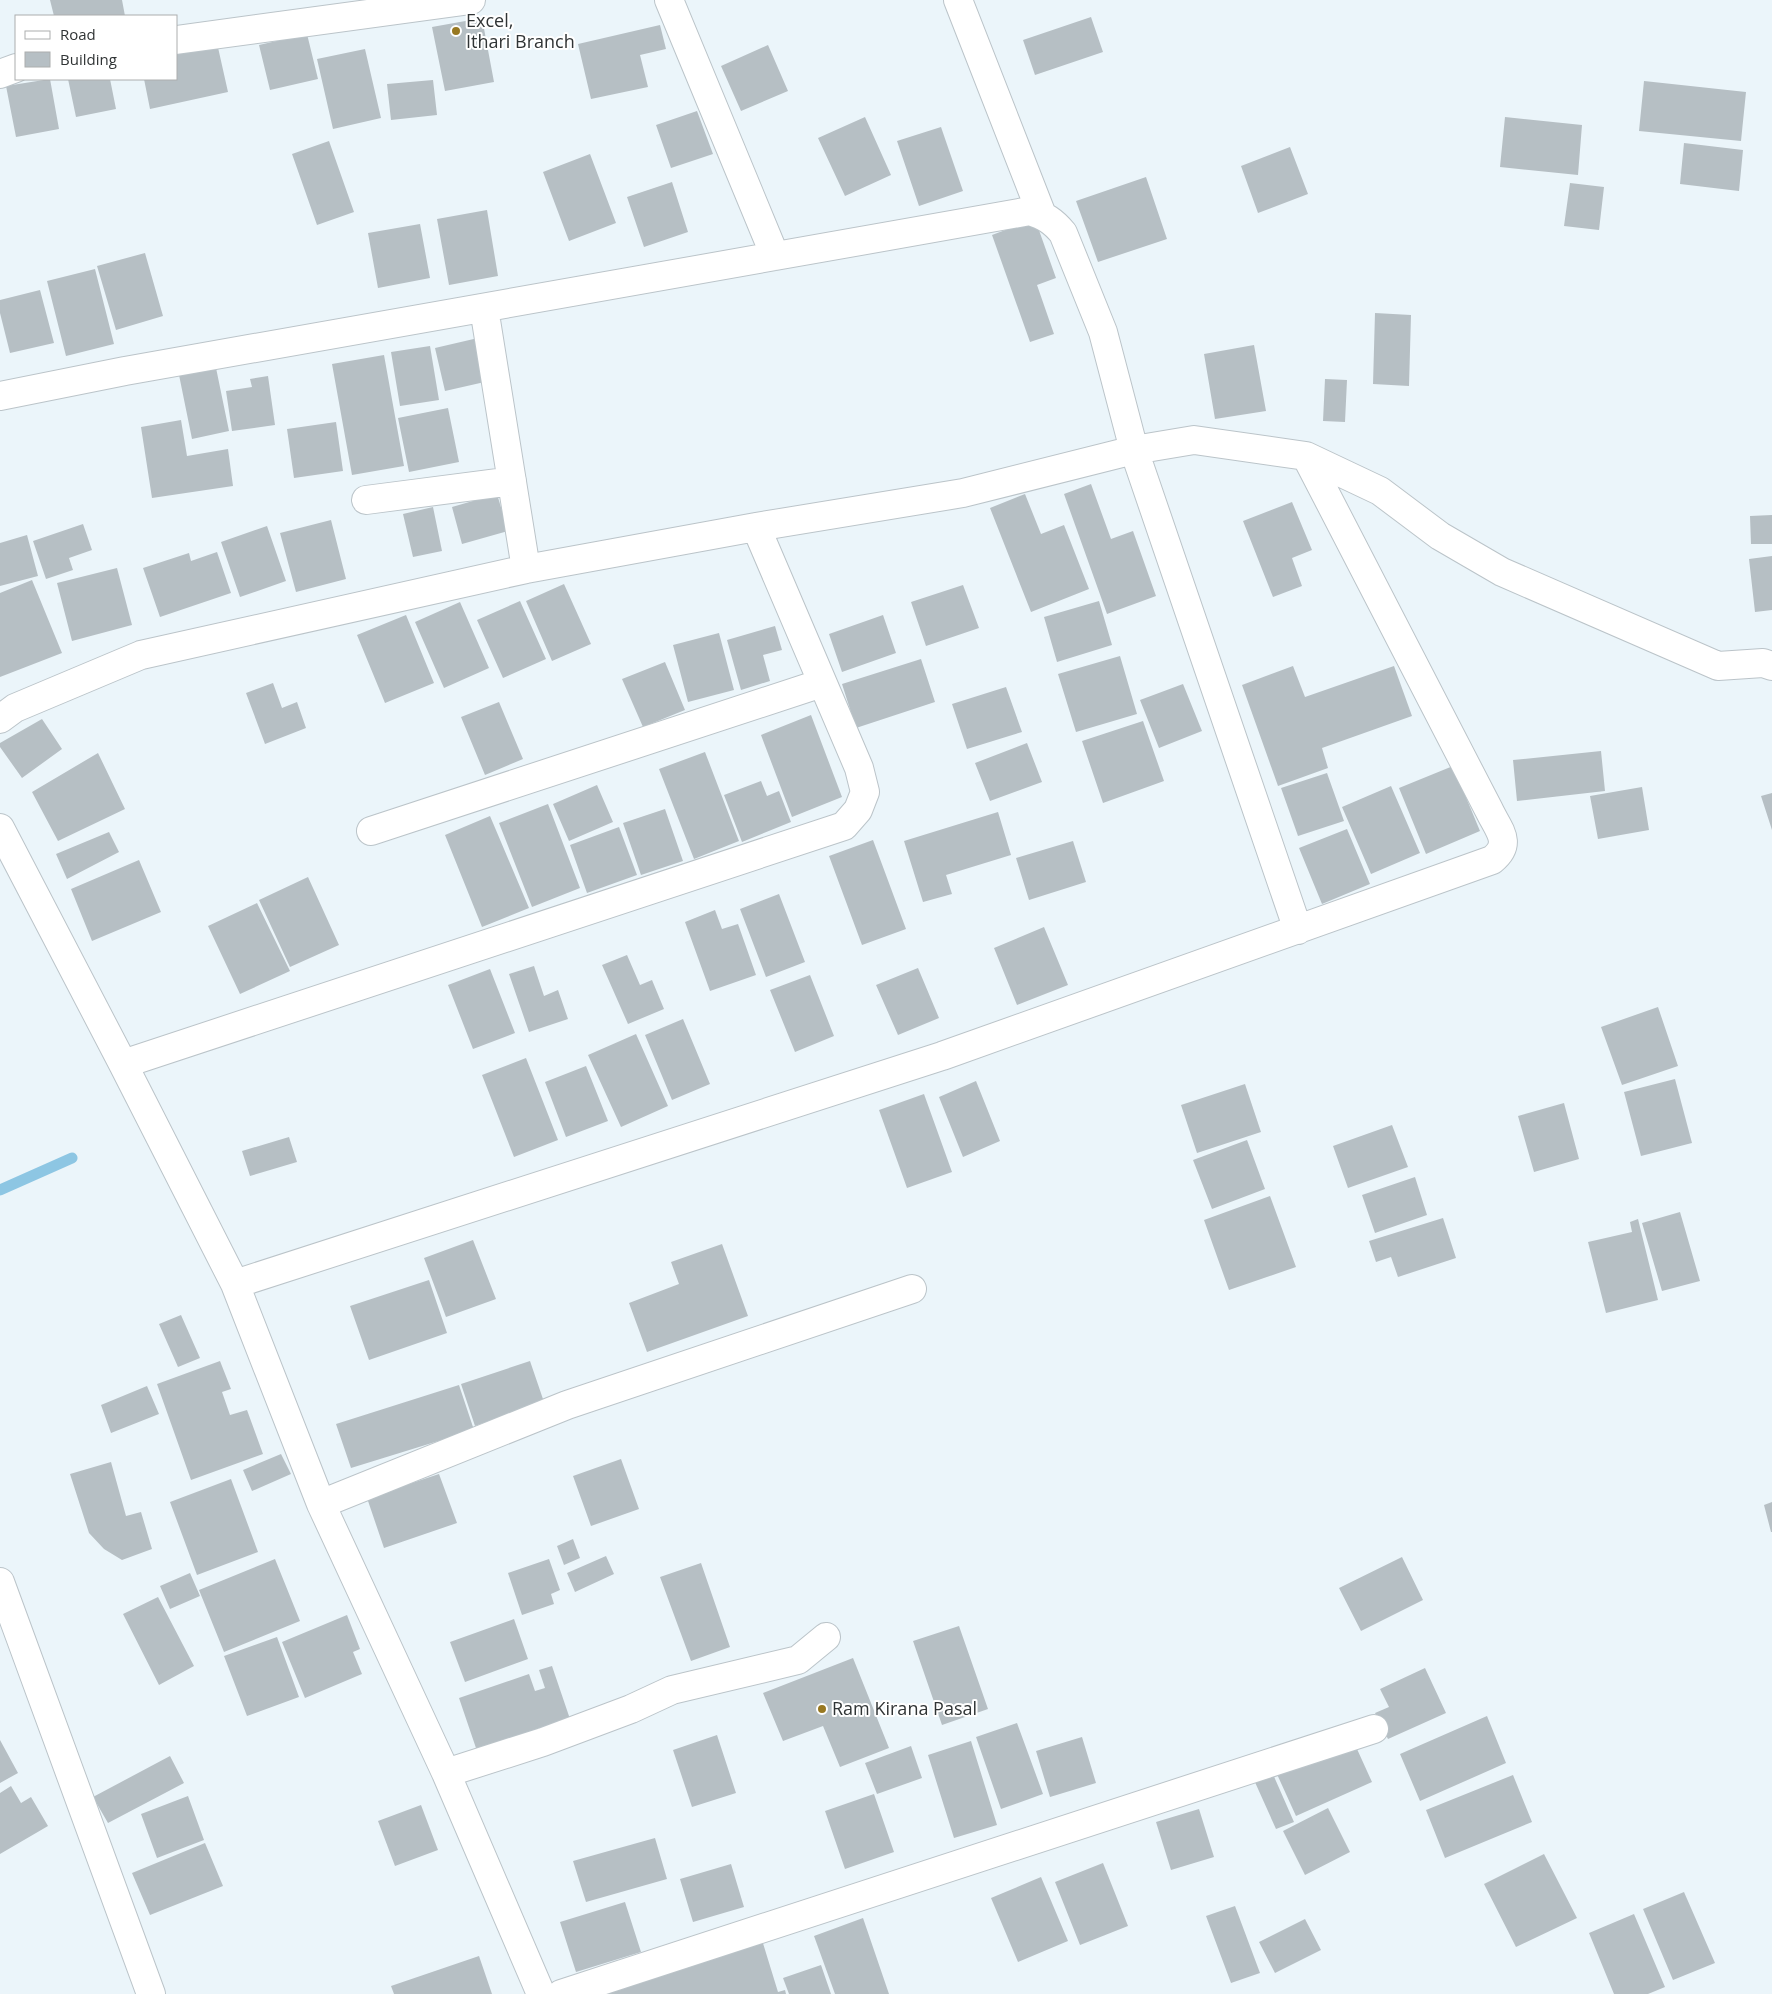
<svg xmlns="http://www.w3.org/2000/svg" width="1772" height="1994" font-family="'Open Sans',sans-serif">
  <style>
    .lines { fill: none; stroke-linecap: round; stroke-linejoin: round }
    .stream { stroke: #8dc6e3; stroke-width: 11 }
    .building { fill: #b6bfc4 }
    .minor-casing { stroke: #bbc4c9; stroke-width: 30 }
    .minor { stroke: #fff; stroke-width: 28 }
    .poi-dot { fill: #987821; stroke: #fff; stroke-width: 2 }
    .labels { text-anchor: middle; stroke-width: 4; stroke-linejoin: round; paint-order: stroke }
    .poi-label { font-size: 18px; fill: #303435; stroke: #fff; text-anchor: start }
  </style>
  <rect width="100%" height="100%" fill="#ebf5fa"/>
  <g class="lines">
    <path class="stream" d="M 0,1190 L 72,1158"/>
  </g>
  <path class="building" d="M 50,0 L 122,0 L 125,16 L 54,16 Z
    M 1091,17 L 1103,52 L 1035,75 L 1023,40 Z
    M 482,18 L 494,82 L 445,91 L 432,27 Z
    M 660,25 L 666,49 L 640,55 L 648,87 L 591,99 L 578,44 Z
    M 307,34 L 318,79 L 270,90 L 259,45 Z
    M 217,43 L 228,92 L 150,109 L 144,79 L 176,79 L 176,52 Z
    M 768,45 L 788,91 L 741,111 L 721,66 Z
    M 365,49 L 381,118 L 333,129 L 317,59 Z
    M 50,79 L 59,129 L 16,137 L 6,86 Z
    M 68,79 L 110,79 L 116,109 L 76,117 Z
    M 433,80 L 437,115 L 391,120 L 387,84 Z
    M 1644,81 L 1746,92 L 1741,141 L 1639,131 Z
    M 697,111 L 713,154 L 671,168 L 656,125 Z
    M 865,117 L 891,175 L 845,196 L 818,138 Z
    M 1505,117 L 1582,125 L 1578,175 L 1500,167 Z
    M 941,127 L 963,191 L 919,206 L 897,141 Z
    M 329,141 L 354,212 L 317,225 L 292,154 Z
    M 1684,143 L 1743,150 L 1739,191 L 1680,184 Z
    M 1290,147 L 1308,194 L 1258,213 L 1241,166 Z
    M 590,154 L 616,223 L 569,241 L 543,172 Z
    M 1146,177 L 1167,239 L 1098,262 L 1076,201 Z
    M 672,182 L 688,232 L 644,247 L 627,197 Z
    M 1570,183 L 1604,187 L 1599,230 L 1564,226 Z
    M 487,210 L 498,276 L 449,285 L 437,219 Z
    M 1035,219 L 1056,278 L 1037,285 L 1054,334 L 1030,342 L 992,235 Z
    M 420,224 L 430,278 L 378,288 L 368,233 Z
    M 145,253 L 163,316 L 116,330 L 97,266 Z
    M 95,269 L 114,344 L 66,356 L 47,281 Z
    M 40,290 L 54,343 L 10,353 L 0,313 L 0,300 Z
    M 1375,313 L 1411,315 L 1409,386 L 1373,384 Z
    M 478,338 L 489,381 L 445,391 L 435,348 Z
    M 1254,345 L 1266,411 L 1215,419 L 1204,354 Z
    M 430,346 L 439,400 L 400,406 L 391,352 Z
    M 384,355 L 404,466 L 352,475 L 332,364 Z
    M 215,363 L 229,431 L 192,439 L 178,370 Z
    M 268,376 L 275,425 L 232,431 L 226,391 L 252,387 L 250,379 Z
    M 1325,379 L 1347,380 L 1345,422 L 1323,421 Z
    M 448,408 L 459,462 L 409,472 L 398,418 Z
    M 181,420 L 187,456 L 228,449 L 233,486 L 152,498 L 141,427 Z
    M 336,422 L 343,471 L 294,478 L 287,429 Z
    M 1091,484 L 1111,539 L 1133,531 L 1156,596 L 1107,614 L 1064,494 Z
    M 497,494 L 508,531 L 462,544 L 452,507 Z
    M 1025,494 L 1041,534 L 1064,525 L 1089,589 L 1031,612 L 990,508 Z
    M 1292,502 L 1312,550 L 1292,558 L 1302,586 L 1273,597 L 1243,521 Z
    M 433,507 L 442,551 L 413,557 L 403,514 Z
    M 1772,515 L 1772,544 L 1751,544 L 1750,516 Z
    M 331,520 L 346,579 L 296,592 L 280,533 Z
    M 83,524 L 92,550 L 69,558 L 73,570 L 46,579 L 33,541 Z
    M 267,526 L 286,581 L 240,597 L 221,542 Z
    M 27,535 L 38,576 L 0,586 L 0,543 Z
    M 217,552 L 231,593 L 160,617 L 143,568 L 189,553 L 191,561 Z
    M 1772,556 L 1772,610 L 1755,612 L 1749,559 Z
    M 117,568 L 132,625 L 72,641 L 57,583 Z
    M 32,580 L 62,653 L 0,677 L 0,593 Z
    M 564,584 L 591,644 L 552,661 L 526,601 Z
    M 963,585 L 979,628 L 926,646 L 911,602 Z
    M 520,601 L 546,659 L 503,678 L 477,620 Z
    M 1099,601 L 1112,645 L 1057,662 L 1044,617 Z
    M 460,602 L 489,668 L 444,688 L 415,622 Z
    M 406,615 L 434,683 L 385,703 L 357,635 Z
    M 883,615 L 896,653 L 842,672 L 829,634 Z
    M 775,626 L 782,650 L 763,655 L 770,681 L 741,690 L 727,640 Z
    M 719,633 L 734,690 L 688,702 L 673,645 Z
    M 1120,656 L 1137,714 L 1076,732 L 1058,674 Z
    M 921,659 L 935,702 L 856,728 L 842,684 Z
    M 665,662 L 685,710 L 643,727 L 622,679 Z
    M 1293,666 L 1305,697 L 1394,666 L 1412,716 L 1322,748 L 1328,768 L 1278,786 L 1242,685 Z
    M 273,683 L 282,708 L 297,702 L 306,728 L 265,744 L 246,693 Z
    M 1183,684 L 1202,731 L 1159,748 L 1140,700 Z
    M 1006,687 L 1022,732 L 967,749 L 952,704 Z
    M 499,702 L 523,759 L 485,775 L 461,717 Z
    M 811,715 L 842,797 L 792,817 L 761,735 Z
    M 42,719 L 62,749 L 22,778 L 0,747 L 0,743 Z
    M 1143,721 L 1164,781 L 1103,803 L 1082,741 Z
    M 1027,743 L 1042,782 L 990,801 L 975,763 Z
    M 1601,751 L 1605,791 L 1517,801 L 1513,760 Z
    M 705,752 L 739,841 L 694,859 L 659,769 Z
    M 98,753 L 125,809 L 58,841 L 32,792 Z
    M 1453,766 L 1480,831 L 1426,854 L 1399,788 Z
    M 1327,773 L 1344,821 L 1298,836 L 1281,788 Z
    M 761,781 L 767,796 L 779,791 L 791,822 L 742,842 L 724,795 Z
    M 597,785 L 613,822 L 569,841 L 553,804 Z
    M 1391,786 L 1420,853 L 1371,874 L 1342,807 Z
    M 1642,787 L 1649,830 L 1598,839 L 1590,796 Z
    M 1772,793 L 1772,830 L 1761,796 Z
    M 548,804 L 580,888 L 532,907 L 499,823 Z
    M 665,809 L 683,861 L 641,875 L 623,823 Z
    M 998,812 L 1011,855 L 946,875 L 952,894 L 923,902 L 904,841 Z
    M 490,816 L 529,908 L 482,927 L 445,835 Z
    M 619,827 L 637,875 L 587,893 L 570,845 Z
    M 1347,829 L 1370,884 L 1322,904 L 1299,848 Z
    M 109,832 L 119,852 L 67,879 L 56,854 Z
    M 873,840 L 906,929 L 862,945 L 829,856 Z
    M 1073,841 L 1086,882 L 1029,900 L 1016,858 Z
    M 139,860 L 161,912 L 92,941 L 71,889 Z
    M 308,877 L 339,945 L 290,967 L 259,900 Z
    M 779,894 L 805,962 L 766,977 L 740,909 Z
    M 257,903 L 290,971 L 240,994 L 208,926 Z
    M 715,910 L 722,929 L 738,924 L 756,975 L 710,991 L 685,922 Z
    M 1044,927 L 1068,985 L 1017,1005 L 994,948 Z
    M 627,955 L 640,985 L 652,980 L 664,1009 L 628,1024 L 602,965 Z
    M 534,966 L 544,996 L 558,990 L 568,1019 L 529,1032 L 509,974 Z
    M 918,968 L 939,1018 L 898,1035 L 876,985 Z
    M 490,969 L 515,1033 L 473,1049 L 448,985 Z
    M 810,975 L 834,1036 L 795,1052 L 770,990 Z
    M 1658,1007 L 1678,1066 L 1622,1085 L 1601,1027 Z
    M 683,1019 L 710,1084 L 672,1100 L 645,1035 Z
    M 636,1034 L 668,1106 L 621,1127 L 588,1055 Z
    M 526,1058 L 558,1140 L 514,1157 L 482,1075 Z
    M 586,1066 L 608,1121 L 566,1137 L 545,1082 Z
    M 1675,1079 L 1692,1143 L 1641,1156 L 1624,1092 Z
    M 976,1081 L 1000,1141 L 963,1157 L 939,1097 Z
    M 1245,1084 L 1261,1132 L 1197,1153 L 1181,1105 Z
    M 924,1094 L 952,1172 L 907,1188 L 879,1110 Z
    M 1564,1103 L 1579,1159 L 1534,1172 L 1518,1116 Z
    M 1392,1125 L 1408,1167 L 1348,1188 L 1333,1146 Z
    M 289,1137 L 297,1162 L 250,1176 L 242,1151 Z
    M 1247,1140 L 1265,1189 L 1212,1209 L 1193,1160 Z
    M 1415,1177 L 1427,1215 L 1375,1233 L 1362,1195 Z
    M 1270,1196 L 1296,1267 L 1229,1290 L 1204,1220 Z
    M 1680,1212 L 1700,1281 L 1662,1291 L 1642,1223 Z
    M 1443,1218 L 1456,1258 L 1398,1277 L 1391,1257 L 1376,1262 L 1369,1241 Z
    M 1638,1219 L 1658,1300 L 1606,1313 L 1588,1242 L 1632,1232 L 1630,1222 Z
    M 473,1240 L 496,1299 L 446,1317 L 424,1258 Z
    M 722,1244 L 748,1316 L 647,1352 L 629,1303 L 679,1284 L 671,1262 Z
    M 429,1280 L 447,1333 L 369,1360 L 350,1306 Z
    M 181,1315 L 200,1358 L 178,1367 L 159,1324 Z
    M 220,1361 L 231,1389 L 222,1392 L 230,1415 L 247,1410 L 263,1454 L 191,1480 L 157,1384 Z
    M 530,1361 L 544,1402 L 475,1426 L 461,1384 Z
    M 459,1385 L 474,1430 L 351,1468 L 336,1424 Z
    M 147,1386 L 159,1414 L 111,1433 L 101,1405 Z
    M 281,1454 L 291,1474 L 252,1491 L 243,1470 Z
    M 621,1459 L 639,1509 L 591,1526 L 573,1476 Z
    M 111,1462 L 126,1516 L 141,1512 L 152,1549 L 122,1560 L 104,1549 L 89,1533 L 70,1474 Z
    M 439,1474 L 457,1523 L 384,1548 L 367,1498 Z
    M 231,1479 L 258,1552 L 197,1575 L 170,1502 Z
    M 1772,1502 L 1772,1532 L 1771,1532 L 1764,1505 Z
    M 573,1539 L 580,1558 L 564,1565 L 557,1546 Z
    M 606,1556 L 614,1574 L 575,1592 L 567,1573 Z
    M 1402,1557 L 1423,1600 L 1361,1631 L 1339,1588 Z
    M 275,1559 L 300,1621 L 224,1652 L 199,1590 Z
    M 549,1559 L 560,1590 L 551,1594 L 554,1604 L 522,1615 L 508,1573 Z
    M 701,1563 L 730,1647 L 691,1661 L 660,1577 Z
    M 190,1573 L 200,1596 L 170,1609 L 160,1586 Z
    M 158,1597 L 194,1666 L 159,1685 L 123,1614 Z
    M 347,1615 L 360,1649 L 353,1652 L 362,1674 L 305,1698 L 282,1642 Z
    M 514,1619 L 528,1659 L 465,1682 L 450,1642 Z
    M 959,1626 L 988,1709 L 942,1725 L 913,1641 Z
    M 277,1637 L 299,1697 L 247,1716 L 224,1656 Z
    M 853,1658 L 889,1748 L 840,1767 L 823,1726 L 783,1741 L 763,1693 Z
    M 552,1666 L 570,1719 L 477,1751 L 459,1698 L 529,1674 L 535,1691 L 545,1688 L 539,1670 Z
    M 1425,1668 L 1446,1713 L 1388,1739 L 1375,1713 L 1389,1707 L 1380,1689 Z
    M 1487,1716 L 1506,1763 L 1420,1801 L 1400,1754 Z
    M 1017,1723 L 1043,1794 L 1001,1809 L 976,1737 Z
    M 717,1735 L 736,1793 L 692,1807 L 673,1750 Z
    M 1082,1737 L 1096,1783 L 1050,1797 L 1036,1751 Z
    M 1352,1738 L 1372,1782 L 1296,1816 L 1276,1772 Z
    M 0,1740 L 18,1773 L 0,1783 Z
    M 971,1741 L 997,1825 L 954,1838 L 928,1755 Z
    M 911,1746 L 922,1778 L 877,1794 L 865,1763 Z
    M 170,1756 L 184,1783 L 108,1823 L 93,1797 Z
    M 1272,1772 L 1294,1822 L 1276,1829 L 1254,1780 Z
    M 1513,1775 L 1532,1822 L 1445,1858 L 1426,1810 Z
    M 11,1786 L 21,1803 L 31,1797 L 48,1826 L 0,1854 L 0,1793 Z
    M 874,1794 L 894,1852 L 845,1869 L 825,1811 Z
    M 188,1796 L 204,1840 L 157,1858 L 141,1814 Z
    M 421,1805 L 438,1850 L 395,1866 L 378,1821 Z
    M 1328,1808 L 1350,1852 L 1305,1875 L 1283,1831 Z
    M 1199,1809 L 1214,1857 L 1171,1870 L 1156,1822 Z
    M 655,1838 L 667,1879 L 586,1902 L 573,1861 Z
    M 205,1843 L 223,1886 L 150,1915 L 132,1873 Z
    M 1544,1854 L 1577,1918 L 1516,1947 L 1484,1884 Z
    M 1103,1863 L 1128,1926 L 1080,1945 L 1055,1882 Z
    M 731,1864 L 744,1907 L 693,1922 L 680,1879 Z
    M 1041,1877 L 1068,1941 L 1018,1962 L 991,1898 Z
    M 1684,1892 L 1715,1963 L 1673,1980 L 1643,1909 Z
    M 625,1902 L 641,1952 L 576,1972 L 560,1922 Z
    M 1235,1906 L 1260,1973 L 1231,1983 L 1206,1916 Z
    M 1634,1914 L 1665,1987 L 1648,1994 L 1614,1994 L 1589,1933 Z
    M 863,1918 L 889,1994 L 835,1994 L 814,1936 Z
    M 1305,1919 L 1321,1950 L 1275,1973 L 1259,1942 Z
    M 762,1940 L 778,1992 L 785,1990 L 786,1994 L 594,1994 Z
    M 479,1956 L 492,1994 L 394,1994 L 391,1986 Z
    M 821,1965 L 831,1994 L 789,1994 L 783,1978 Z"/>
  <g class="lines">
    <g class="minor-casing">
      <path id="minor" d="M 669,0 L 775,256
        M 958,0 L 1042,215
        M 176,40 L 471,0
        M 0,74 L 16,68
        M 484,308 L 526,569
        M 0,396 L 125,371 L 1030,211 C 1045,216 1053,221 1063,233 L 1103,332 L 1134,450 L 1298,930
        M 366,500 L 512,481
        M 0,719 L 15,708 L 141,655 L 526,569 L 756,527 L 963,493 L 1134,450 L 1194,440 L 1306,456 L 1380,491 L 1440,536 L 1502,572 L 1718,666 L 1763,663 L 1772,666
        M 0,828 L 123,1064 L 235,1284 L 321,1504 L 446,1773 L 541,1994
        M 371,831 L 822,683
        M 123,1064 L 844,826 L 858,810 L 865,792 L 859,768 L 756,527
        M 235,1284 L 942,1056 L 1492,860 C 1513,843 1499,831 1489,810 L 1306,456
        M 321,1504 L 567,1405 L 912,1289
        M 0,1582 L 151,1994
        M 446,1773 L 543,1742 L 631,1709 L 672,1690 L 798,1660 L 826,1637
        M 561,1994 L 1374,1729"/>
    </g>
    <use href="#minor" class="minor"/>
  </g>
  <g class="poi-dot">
    <circle cx="456" cy="31" r="5"/>
    <circle cx="822" cy="1709" r="5"/>
  </g>
  <g class="labels">
    <g class="poi-label">
      <text x="466" y="27">Excel,<tspan x="466" dy="21">Ithari Branch</tspan></text>
      <text x="832" y="1715">Ram Kirana Pasal</text>
    </g>
  </g>
  <rect x="15" y="15" width="162" height="65" fill="#ffffff" stroke="#acaeae"/>
  <rect x="25" y="31" width="25" height="8" fill="#ffffff" stroke="#acaeae"/>
  <text x="60" y="40" font-size="15" fill="#303435">Road</text>
  <rect x="25" y="52" width="25" height="15" fill="#b6bfc4" stroke="#acaeae"/>
  <text x="60" y="65" font-size="15" fill="#303435">Building</text>
</svg>
